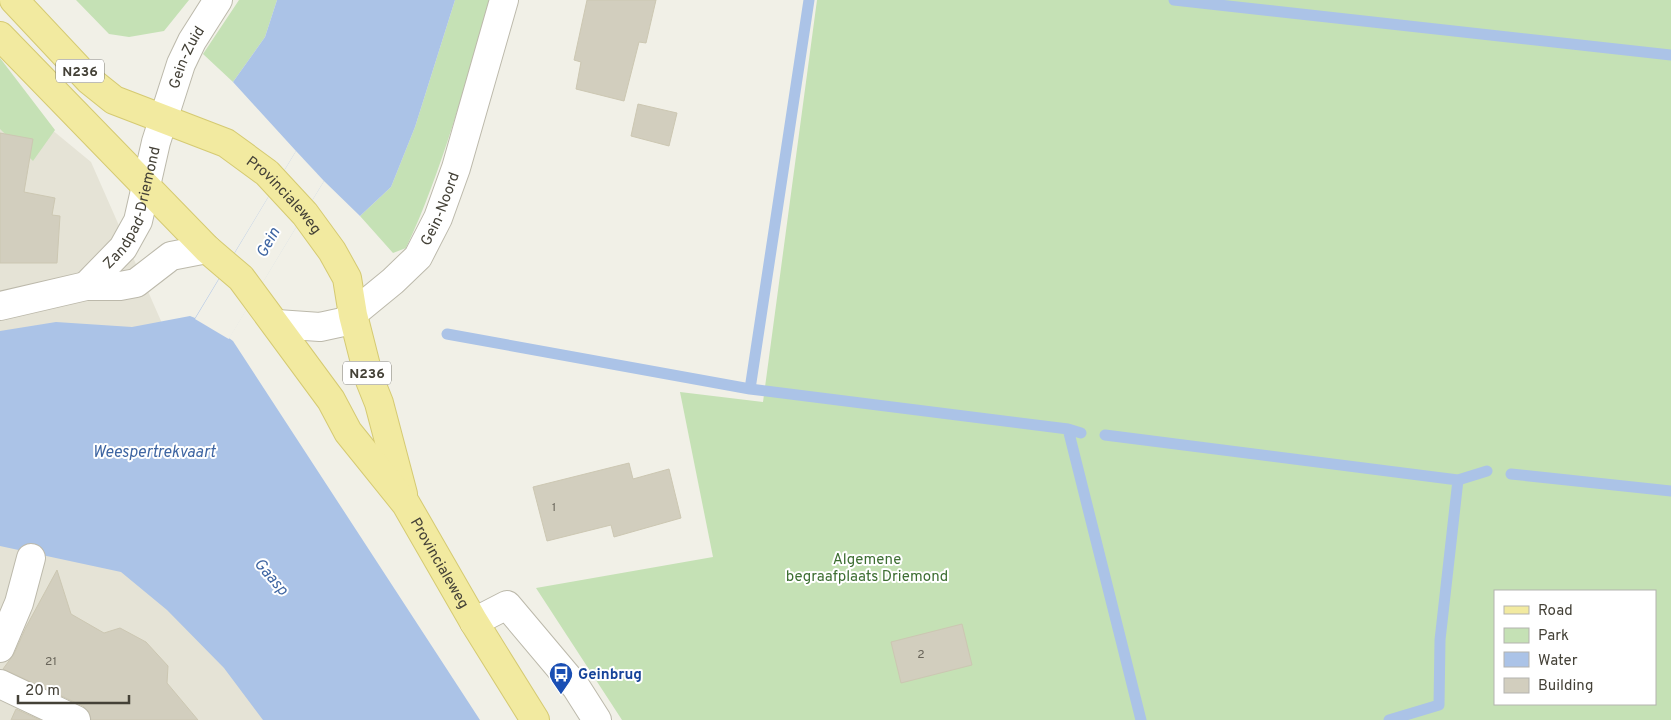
<svg xmlns="http://www.w3.org/2000/svg" width="1671" height="720" font-family="Overpass,sans-serif">
  <style>
    .residential { fill: #e5e3d6 }
    .green { fill: #c5e1b5; fill-rule: evenodd }
    .water { fill: #abc3e7 }
    .pier { fill: #f1f0e7 }
    .lines { fill: none; stroke-linecap: round; stroke-linejoin: round }
    .stream { stroke: #abc3e7; stroke-width: 11 }
    .building { fill: #d2cebe; stroke: #ccc7b2 }
    .minor-casing { stroke: #bcb9ab; stroke-width: 30 }
    .major-casing { stroke: #d5ca72; stroke-width: 30 }
    .minor { stroke: #fff; stroke-width: 28 }
    .major { stroke: #f2eaa0; stroke-width: 28 }
    .labels { text-anchor: middle; stroke-width: 4; stroke-linejoin: round; paint-order: stroke }
    .number-label { font-size: 12px; fill: #686459 }
    .shield { fill: #fff; stroke: #7c7a73; stroke-width: 1 }
    .shield-label { font-size: 14px; font-weight: bold; fill: #444137 }
    .street-label { font-size: 15px; fill: #444137; stroke: #fff }
    .park-label { font-size: 15px; fill: #3d6e32; stroke: #fff }
    .transit-label { font-size: 15px; font-weight: bold; fill: #164399; stroke: #fff; text-anchor: start }
    .water-label { font-size: 16px; font-style: italic; fill: #3e65a2; stroke: #fff }
  </style>
  <rect width="100%" height="100%" fill="#f1f0e7"/>
  <path class="residential" d="M 0,87 L 91,162 L 165,330 L 0,357 Z
    M 0,531 L 119,553 L 277,720 L 0,720 Z"/>
  <path class="green" d="M 76,0 L 189,0 L 164,31 L 129,37 L 109,34 Z
    M 239,0 L 277,0 L 265,37 L 233,82 L 203,54 Z
    M 455,0 L 491,0 C 465,83 442,172 406,248 L 393,253 L 360,216 L 391,187 L 415,127 Z
    M 817,0 L 1671,0 L 1671,720 L 622,720 L 536,588 L 713,557 L 680,392 L 763,402 ZM 1495,591 L 1655,591 L 1655,704 L 1495,704 Z
    M 0,58 L 55,130 L 33,161 L 0,129 Z"/>
  <path class="water" d="M 277,0 L 455,0 L 415,127 L 391,187 L 360,216 L 324,181 L 229,338 L 233,341 L 480,720 L 263,720 L 224,668 L 167,610 L 121,572 L 0,546 L 0,331 L 56,322 L 132,327 L 190,316 L 195,318 L 296,151 L 233,82 L 265,37 Z"/>
  <path class="pier" d="M 296,151 L 324,181 L 229,339 L 227,338 L 195,319 Z"/>
  <g class="lines">
    <path class="stream" d="M 1174,0 L 1671,55
      M 447,334 L 750,389 L 1068,429 L 1081,433
      M 750,389 L 809,0
      M 1068,429 L 1141,720
      M 1105,435 L 1458,480 L 1487,471
      M 1511,474 L 1671,491
      M 1389,720 L 1439,705 L 1440,640 L 1458,480"/>
  </g>
  <path class="building" d="M 587,0 L 656,0 L 646,43 L 639,42 L 624,101 L 576,89 L 581,62 L 574,60 Z
    M 638,104 L 677,113 L 669,146 L 631,136 Z
    M 0,133 L 33,139 L 24,192 L 55,198 L 52,215 L 60,216 L 57,263 L 0,263 Z
    M 629,463 L 633,479 L 669,469 L 681,518 L 614,537 L 611,525 L 547,541 L 533,487 Z
    M 57,570 L 71,614 L 104,633 L 120,628 L 146,642 L 168,666 L 167,683 L 198,720 L 91,720 L 89,712 L 83,706 L 3,669 L 14,654 L 26,627 Z
    M 962,624 L 972,665 L 901,683 L 891,642 Z
    M 16,709 L 40,720 L 11,720 Z"/>
  <g class="lines">
    <g class="minor-casing">
      <g id="minor">
        <path id="s1" d="M 86,286 L 123,248 L 138,221 L 156,142 L 181,64 L 192,41 L 218,0"/>
        <path d="M 0,306 L 86,286 L 120,286 L 136,283 L 171,256 L 207,249"/>
        <path id="s2" d="M 277,324 L 320,327 L 343,322 L 393,281 L 418,257 L 438,218 L 456,168 L 504,0"/>
        <path d="M 474,622 L 507,605 L 576,687 L 597,720"/>
        <path d="M 0,648 L 19,603 L 31,558"/>
        <path d="M 0,684 L 76,720"/>
      </g>
    </g>
    <g class="major-casing">
      <g id="major">
        <path id="s3" d="M 14,0 L 89,80 L 114,100 L 226,143 L 267,173 L 305,214 L 332,251 L 347,278 L 353,315 L 369,378 L 379,403 L 403,494"/>
        <path id="s4" d="M 0,36 L 207,249 L 241,278 L 331,400 L 348,432 L 406,504 L 474,622 L 535,720"/>
      </g>
    </g>
    <use href="#minor" class="minor"/>
    <use href="#major" class="major"/>
  </g>
  <defs>
    <g id="bus-pin" transform="scale(1.25)"><path d="M0 17L-7.5 6A9.5 9.5 0 1 1 7.5 6Z" fill="#1a4fb4" stroke="#fff"/><path d="M-5-6H5V4H4V6H2V4H-2V6H-4V4H-5ZM-3.5-4V0h7V-4ZM-3.5 1.2v1.5H-2V1.2ZM2 1.2v1.5H3.5V1.2Z" fill="#fff"/></g>
  </defs>
  <g fill-rule="evenodd">
    <use href="#bus-pin" x="561" y="674"/>
  </g>
  <g class="labels">
    <g class="number-label">
      <text x="554" y="511">1</text>
      <text x="921" y="658">2</text>
      <text x="51" y="665">21</text>
    </g>
    <g class="shield">
      <rect x="56" y="59.5" width="48" height="23" rx="4"/>
      <rect x="343" y="361.5" width="48" height="23" rx="4"/>
    </g>
    <g class="shield-label">
      <text x="80" y="76">N236</text>
      <text x="367" y="378">N236</text>
    </g>
    <g class="street-label">
      <text dy="5" stroke="none"><textPath href="#s1" startOffset="255">Gein-Zuid</textPath></text>
      <text dy="5" stroke="none"><textPath href="#s3" startOffset="340">Provincialeweg</textPath></text>
      <text dy="5" stroke="none"><textPath href="#s1" startOffset="94">Zandpad-Driemond</textPath></text>
      <text dy="5" stroke="none"><textPath href="#s2" startOffset="219">Gein-Noord</textPath></text>
      <text dy="5" stroke="none"><textPath href="#s4" startOffset="690">Provincialeweg</textPath></text>
    </g>
    <g class="park-label">
      <text x="867" y="564">Algemene<tspan x="867" dy="17">begraafplaats Driemond</tspan></text>
    </g>
    <g class="transit-label">
      <text x="578" y="679">Geinbrug</text>
    </g>
    <g class="water-label">
      <text transform="translate(267 242) rotate(-61)" y="6">Gein</text>
      <text x="154" y="457">Weespertrekvaart</text>
      <text transform="translate(272 576) rotate(49)" y="6">Gaasp</text>
    </g>
  </g>
  <rect x="1494" y="590" width="162" height="115" fill="#ffffff" stroke="#b4b3af"/>
  <rect x="1504" y="606" width="25" height="8" fill="#f2eaa0" stroke="#b4b3af"/>
  <text x="1538" y="615" font-size="15" fill="#444137">Road</text>
  <rect x="1504" y="628" width="25" height="15" fill="#c5e1b5" stroke="#b4b3af"/>
  <text x="1538" y="640" font-size="15" fill="#444137">Park</text>
  <rect x="1504" y="652" width="25" height="15" fill="#abc3e7" stroke="#b4b3af"/>
  <text x="1538" y="665" font-size="15" fill="#444137">Water</text>
  <rect x="1504" y="678" width="25" height="15" fill="#d2cebe" stroke="#b4b3af"/>
  <text x="1538" y="690" font-size="15" fill="#444137">Building</text>
  <path d="M18 695v8h111v-8" fill="none" stroke="#444137" stroke-width="2.5"/>
  <text x="25" y="695" font-size="15" fill="#444137" stroke="#ffffff" stroke-width="4" paint-order="stroke">20 m</text>
</svg>
